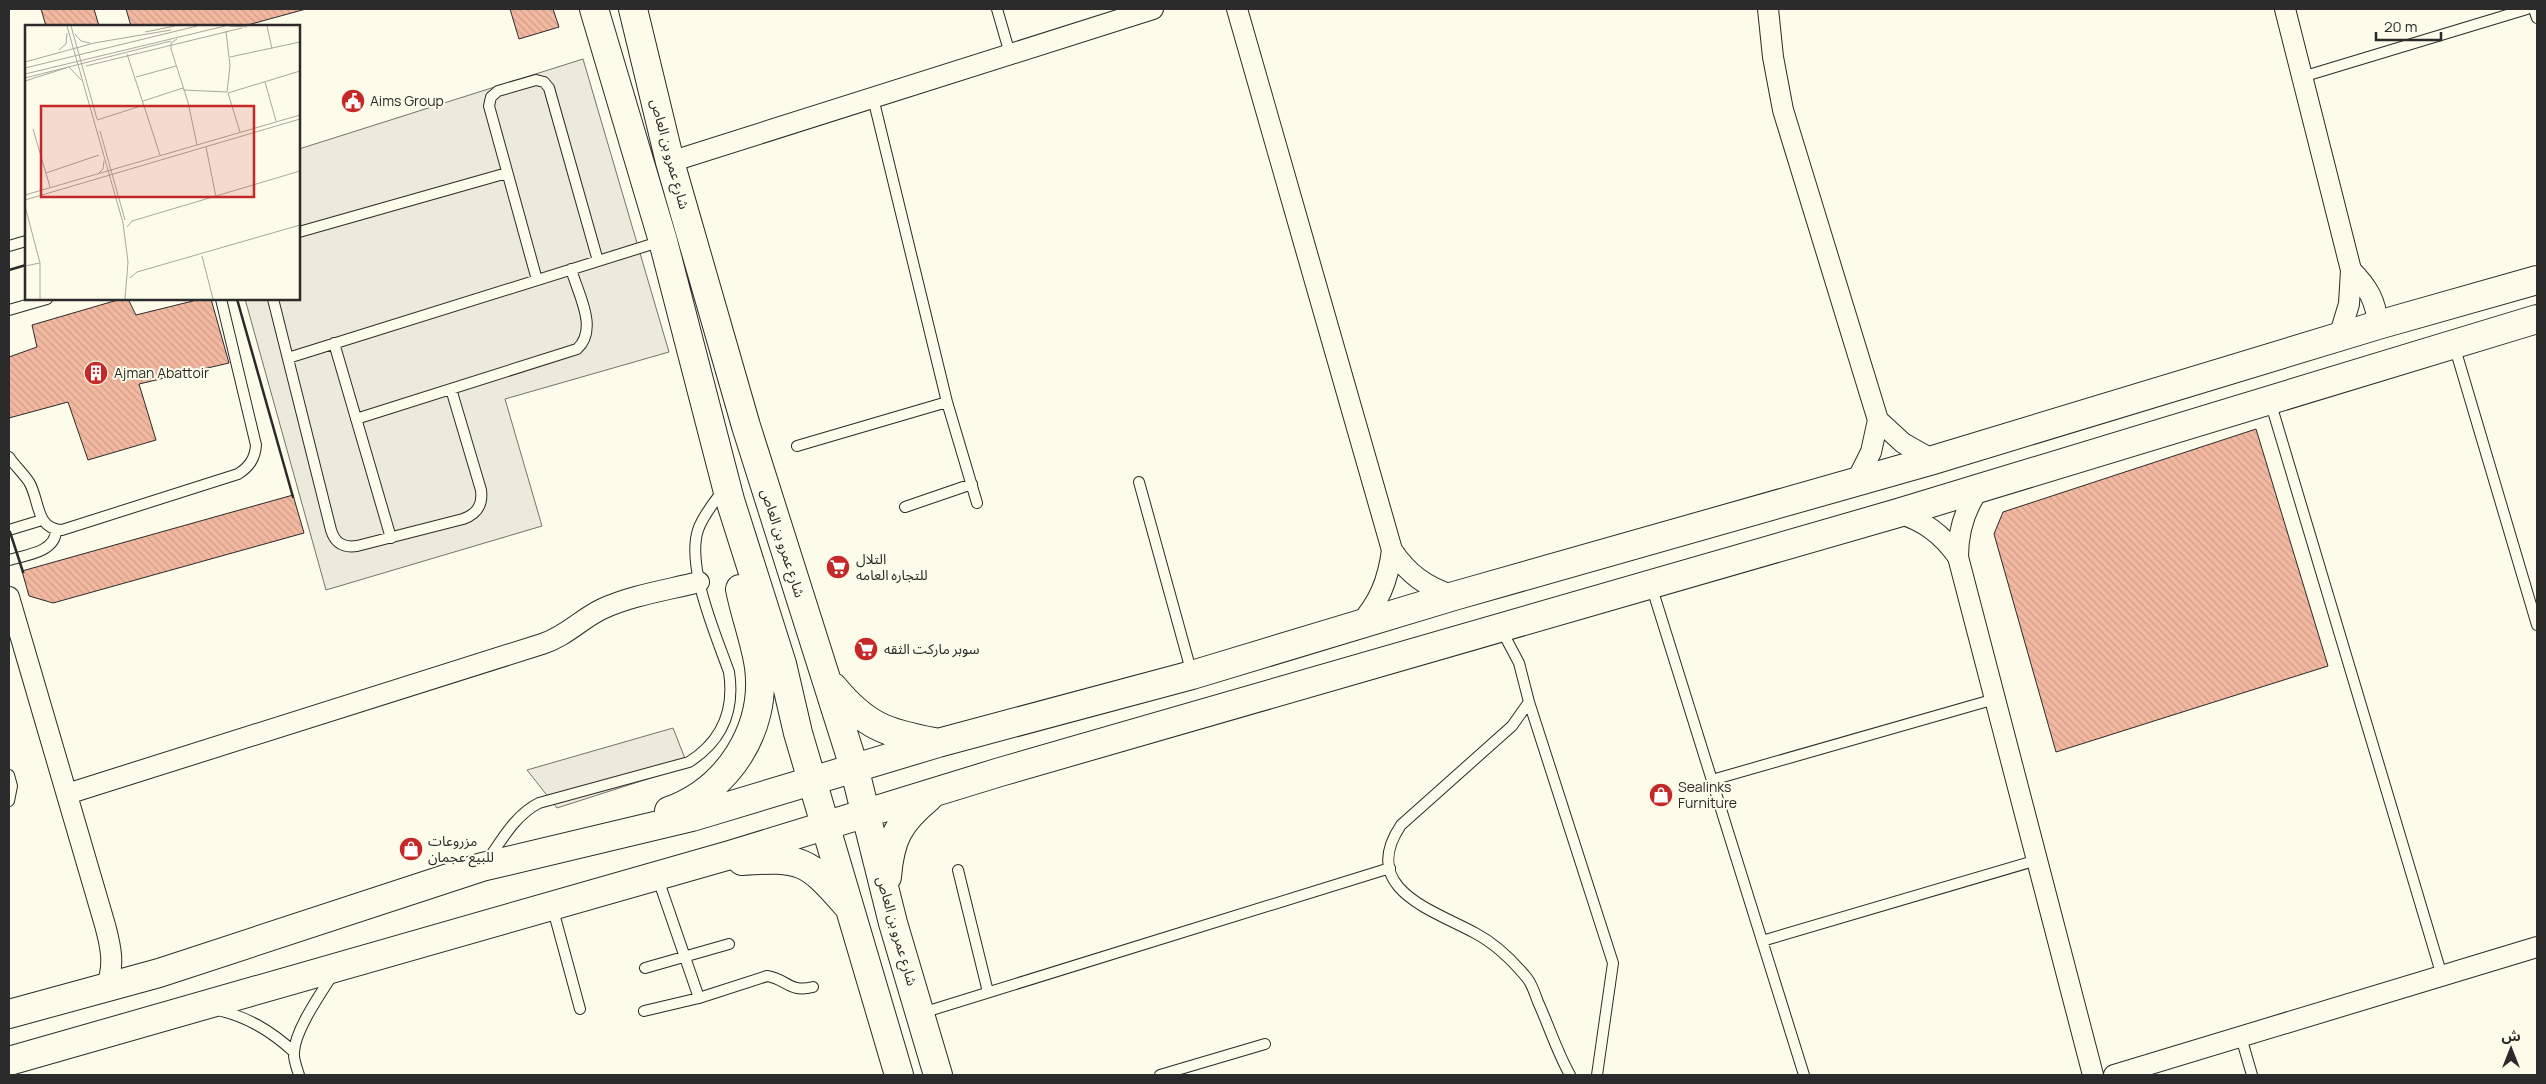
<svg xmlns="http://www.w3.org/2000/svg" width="2546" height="1084" font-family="Manrope,'Noto Sans Arabic',sans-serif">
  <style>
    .parking { fill: #eceadb; stroke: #74746e }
    .building { fill: url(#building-back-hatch); stroke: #2b2b2b }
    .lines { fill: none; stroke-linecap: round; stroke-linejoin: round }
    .service-casing { stroke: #2b2b2b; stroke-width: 12 }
    .minor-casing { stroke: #2b2b2b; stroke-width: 22 }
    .secondary-casing { stroke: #2b2b2b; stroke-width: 30 }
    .service { stroke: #fdfbea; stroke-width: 10 }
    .minor { stroke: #fdfbea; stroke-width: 20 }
    .secondary { stroke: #fdfbea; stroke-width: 28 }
    .wall { stroke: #2b2b2b; stroke-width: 2.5 }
    .labels { text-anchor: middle; stroke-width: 4; stroke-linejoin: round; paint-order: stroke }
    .poi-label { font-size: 14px; fill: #2b2b2b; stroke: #fdfbea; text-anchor: start }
    .street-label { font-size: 14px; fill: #2b2b2b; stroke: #fdfbea }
    .inset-road { fill: none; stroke: #a9a89e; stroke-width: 1 }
    .view { fill: #c62828; fill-opacity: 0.15; stroke: #c62828; stroke-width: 2.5 }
    .inset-edge { fill: none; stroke: #2b2b2b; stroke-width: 2.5 }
  </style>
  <defs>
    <pattern id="building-back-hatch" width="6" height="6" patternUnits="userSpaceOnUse" patternTransform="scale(1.25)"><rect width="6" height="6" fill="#f2b8a0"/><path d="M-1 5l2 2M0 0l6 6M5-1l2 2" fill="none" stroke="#d09e8a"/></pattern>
  </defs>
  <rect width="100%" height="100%" fill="#fdfbea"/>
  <path class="parking" d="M 583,59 L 669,352 L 505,399 L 542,526 L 326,590 L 245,299 L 299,299 L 299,149 Z
    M 673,728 L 688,766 L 557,808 L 527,770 Z"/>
  <path class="building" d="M 41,9 L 94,9 L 99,26 L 46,26 Z
    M 126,9 L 306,9 L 244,26 L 131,26 Z
    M 510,9 L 553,9 L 559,27 L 519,39 Z
    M 121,299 L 128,299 L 136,315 L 201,299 L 211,299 L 229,363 L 139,384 L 156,440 L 88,460 L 68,402 L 9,418 L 9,357 L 37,347 L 32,325 Z
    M 2256,429 L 2328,666 L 2056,752 L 1994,534 L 2003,512 Z
    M 293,495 L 304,533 L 53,603 L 29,596 L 22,571 Z"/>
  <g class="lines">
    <g class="service-casing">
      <path id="service" d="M 997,9 L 1010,54
        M 2534,9 L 2537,18
        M 2302,77 L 2527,9
        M 873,98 L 947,402 L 977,503
        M 299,232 L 507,173
        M 9,246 L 26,241
        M 537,280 L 489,106 L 491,97 L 498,91 L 536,80 L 544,82 L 549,88 L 598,261
        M 273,299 L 331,530 C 335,543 343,548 357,546 L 463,519 C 477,514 483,505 481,490 L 451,389
        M 9,310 L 47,299
        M 334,343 L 391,538
        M 2454,345 L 2537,625
        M 288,358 L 662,241
        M 2270,401 L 2442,976
        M 356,419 L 577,349 C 599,329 578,294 571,269
        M 797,446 L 947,402
        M 9,457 C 15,466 23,473 29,482 C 40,500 35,529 62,530 L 238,474 C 249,467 255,459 256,445 L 221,299
        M 1139,482 L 1192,674
        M 905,507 L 972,484
        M 9,530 L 42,520
        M 9,560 C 26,555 56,552 56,530
        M 1651,585 L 1804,1075
        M 1501,629 L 1519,663 L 1529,702 L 1512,726 L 1401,825 C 1358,889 1433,910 1475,933 C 1494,943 1513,961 1527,978 C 1532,984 1535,994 1538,1002 C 1549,1026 1557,1052 1570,1075
        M 1529,702 L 1613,963 L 1597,1075
        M 9,775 L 12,786 L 9,801
        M 1712,780 L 1995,699
        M 487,861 C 502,840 515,815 539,803 L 689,762 C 722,741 735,711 729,672 C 716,635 686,567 698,530 C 703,515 714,503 723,490
        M 958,870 L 988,992
        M 657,876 L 699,998
        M 552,906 L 580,1009
        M 1762,941 L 2037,860
        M 645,968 L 729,944
        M 214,1009 C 246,1016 270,1030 294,1052
        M 644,1011 L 699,998 L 767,976 C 787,979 789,993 813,987
        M 922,1013 L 1390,868
        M 2241,1037 L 2252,1075
        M 299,1075 C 297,1068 293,1059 294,1052 C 295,1030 321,993 333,974
        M 1160,1075 L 1265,1044"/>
    </g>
    <g class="minor-casing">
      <path id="minor" d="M 1237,9 L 1392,550 C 1408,574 1426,587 1454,596
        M 1768,9 L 1773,57 L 1783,110 L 1878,420 L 1871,452 L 1856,482
        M 2285,9 L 2351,270 L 2349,304 L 2339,337
        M 670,162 L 1153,9
        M 2351,270 C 2368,287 2376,301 2378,325
        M 1878,420 L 1903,443 L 1933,460
        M 1979,489 C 1964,510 1958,531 1958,557 L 2093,1075
        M 1898,513 C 1924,521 1942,534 1958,557
        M 9,597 L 105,925 C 111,947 115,966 106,987
        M 1358,626 C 1379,603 1388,581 1392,550
        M 67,794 L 542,644 C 565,637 581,619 602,609 C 632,595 668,590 699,582
        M 2114,1075 L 2537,947"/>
    </g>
    <g class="secondary-casing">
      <path id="secondary" d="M 594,9 L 663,241 L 730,500 L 782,664 L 798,733 L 899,1075
        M 633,9 L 670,162 L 746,426 L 854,767 L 893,923 L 938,1075
        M 833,687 C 865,726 886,733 934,742
        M 669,811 C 728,790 767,729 759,667 C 755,640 745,615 740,589
        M 742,861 C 801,857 808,860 846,904
        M 887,877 C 890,838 899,822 929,797
        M 9,1014 L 159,973 L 482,867 L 692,817 L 938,743 L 1192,675 L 1454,596 L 1933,460 L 2378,325 L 2537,280
        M 9,1061 L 730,855 L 1000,772 L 1898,513 L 2537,319"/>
    </g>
    <use href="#service" class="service"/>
    <use href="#minor" class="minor"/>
    <use href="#secondary" class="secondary"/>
    <path class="wall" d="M 9,270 L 26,265
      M 237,299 L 293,497
      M 10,532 L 23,572"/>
  </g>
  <defs>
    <g id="civic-disc" transform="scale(1.25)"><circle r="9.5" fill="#c62828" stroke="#fdfbea"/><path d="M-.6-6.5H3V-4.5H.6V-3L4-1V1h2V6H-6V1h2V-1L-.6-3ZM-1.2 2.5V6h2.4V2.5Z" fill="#fff"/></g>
    <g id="building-disc" transform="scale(1.25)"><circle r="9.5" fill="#c62828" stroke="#fdfbea"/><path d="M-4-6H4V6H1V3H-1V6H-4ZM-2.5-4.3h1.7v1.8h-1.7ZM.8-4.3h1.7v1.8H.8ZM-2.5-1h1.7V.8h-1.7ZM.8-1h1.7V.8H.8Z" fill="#fff"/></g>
    <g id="supermarket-disc" transform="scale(1.25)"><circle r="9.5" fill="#c62828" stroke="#fdfbea"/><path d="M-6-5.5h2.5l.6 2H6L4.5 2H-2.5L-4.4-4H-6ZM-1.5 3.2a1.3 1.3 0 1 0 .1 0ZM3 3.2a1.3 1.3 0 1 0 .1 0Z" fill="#fff"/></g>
    <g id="shop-disc" transform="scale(1.25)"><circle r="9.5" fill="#c62828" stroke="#fdfbea"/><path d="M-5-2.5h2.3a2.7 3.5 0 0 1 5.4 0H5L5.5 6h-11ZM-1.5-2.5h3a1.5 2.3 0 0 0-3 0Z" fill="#fff"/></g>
  </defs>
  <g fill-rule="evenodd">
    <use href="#civic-disc" x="353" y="101"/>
    <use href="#building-disc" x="96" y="373"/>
    <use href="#supermarket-disc" x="838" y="567"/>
    <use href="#supermarket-disc" x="866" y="649"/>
    <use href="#shop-disc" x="1661" y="795"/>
    <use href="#shop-disc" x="411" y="849"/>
  </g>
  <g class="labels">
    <g class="poi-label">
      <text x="370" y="106">Aims Group</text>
      <text x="114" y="378">Ajman Abattoir</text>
      <text x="856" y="564">التلال<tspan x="856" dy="16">للتجاره العامه</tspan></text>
      <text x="884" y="654">سوبر ماركت الثقه</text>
      <text x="1678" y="792">Sealinks<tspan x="1678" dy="16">Furniture</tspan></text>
      <text x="428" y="846">مزروعات<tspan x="428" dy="16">للبيع عجمان</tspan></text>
    </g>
    <g class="street-label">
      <text transform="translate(670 154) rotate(75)" y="5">شارع عمرو بن العاص</text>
      <text transform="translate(783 543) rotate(72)" y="5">شارع عمرو بن العاص</text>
      <text transform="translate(897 931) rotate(74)" y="5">شارع عمرو بن العاص</text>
    </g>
  </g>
  <g transform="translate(25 25)">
    <rect width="275" height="275" fill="#fdfbea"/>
    <path class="inset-road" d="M 42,1 L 98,198 L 103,237 L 100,274M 46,1 L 72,94M 204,1 L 222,2M 242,1 L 247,24M 120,7 L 150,1M 50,9 L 56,16 L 65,18M 152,14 L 146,18 L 146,24 L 163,77 L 172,120M 34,25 L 41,19 L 42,8M 102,29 L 135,130M 205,32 L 275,17M 0,37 L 69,18 L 146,5M 61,41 L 217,3M 44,42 L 56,55M 0,43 L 172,1M 0,49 L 200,1M 111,52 L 151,41M 0,53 L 146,16M 0,56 L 41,43M 240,57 L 251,96M 158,65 L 202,67 L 205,41 L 201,6M 118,76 L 158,63M 72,95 L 119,80M 8,104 L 25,162M 75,106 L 100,195M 215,107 L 203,68 L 275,46M 181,122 L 191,172M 21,148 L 74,130M 73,149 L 78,144 L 79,136M 0,170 L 275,90M 0,175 L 275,94M 0,181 L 15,238 L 15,274M 102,202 L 107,196 L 275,146M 177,231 L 188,274M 0,241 L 15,238M 105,253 L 112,247 L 275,200"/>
    <path class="view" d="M 16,81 L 229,81 L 229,172 L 16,172 Z"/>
    <rect width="275" height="275" class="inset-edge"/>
  </g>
  <rect width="2546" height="1084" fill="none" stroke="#2b2b2b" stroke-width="20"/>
  <g transform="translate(2511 1049)" stroke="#fdfbea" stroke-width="4" paint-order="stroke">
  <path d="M0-4L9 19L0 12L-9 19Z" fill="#2b2b2b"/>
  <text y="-8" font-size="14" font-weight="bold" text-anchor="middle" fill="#2b2b2b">ش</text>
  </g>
  <path d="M2376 32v8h65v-8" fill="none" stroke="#2b2b2b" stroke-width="2.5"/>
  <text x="2384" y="32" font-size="15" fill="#2b2b2b" stroke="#fdfbea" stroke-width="4" paint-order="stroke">20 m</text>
</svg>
